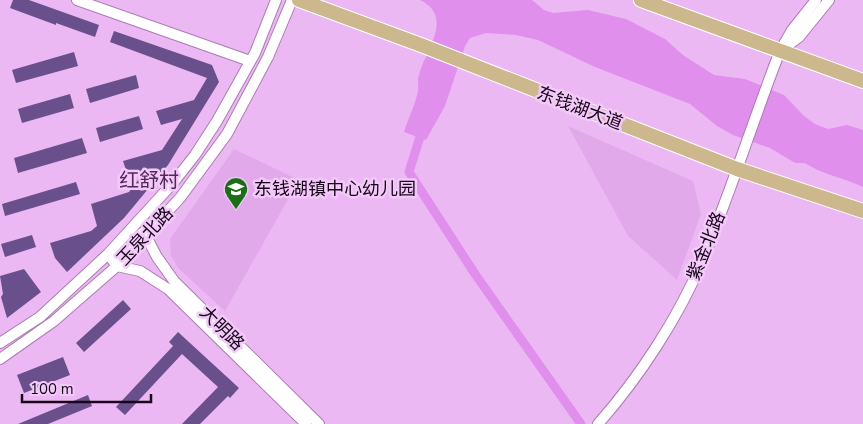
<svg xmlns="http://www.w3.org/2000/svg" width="863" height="424" font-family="'Nunito Sans','Noto Sans SC',sans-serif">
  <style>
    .built { fill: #e2a9ea }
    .water { fill: #e090ec }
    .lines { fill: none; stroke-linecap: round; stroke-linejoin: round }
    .canal { stroke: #e090ec; stroke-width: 9 }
    .building { fill: #69508c }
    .minor-casing { stroke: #ac7bb2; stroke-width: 12 }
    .major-casing { stroke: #fff; stroke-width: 16 }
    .minor { stroke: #fff; stroke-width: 10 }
    .major { stroke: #cdb78c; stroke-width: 14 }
    .labels { text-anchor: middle; stroke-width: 5; stroke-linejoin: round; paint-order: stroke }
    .street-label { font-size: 18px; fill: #18071b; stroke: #f3c9f9 }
    .poi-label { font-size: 18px; fill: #18071b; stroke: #f3c9f9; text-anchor: start }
    .quarter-label { font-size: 20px; fill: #532859; stroke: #f3c9f9 }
  </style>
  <rect width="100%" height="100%" fill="#ecb8f3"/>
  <path class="built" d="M 568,126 L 693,181 L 701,214 L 677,280 L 628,236 Z
    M 234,149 L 299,180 L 225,311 L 178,268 L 171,256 L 170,239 Z"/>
  <path class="water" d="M 420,0 L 532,0 L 544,10 L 553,13 L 588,10 L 626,19 L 665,39 L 683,55 L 714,75 L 745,79 L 784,95 L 804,116 L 815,124 L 828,129 L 847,125 L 863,130 L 863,187 C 844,178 821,174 805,163 L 795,163 L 770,148 L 733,135 L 717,126 L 690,104 L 595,67 L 538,40 L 516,35 L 486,33 L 470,38 L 465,46 L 445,106 L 426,140 L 404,132 C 408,119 415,105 418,91 C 419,86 417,80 419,75 C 425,50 455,17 420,0 Z"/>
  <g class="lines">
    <path class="canal" d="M 423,127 L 409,172 L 475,274 L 581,424"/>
  </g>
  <path class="building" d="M 13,0 L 29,0 L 99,25 L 95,37 L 56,23 L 56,25 L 10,8 Z
    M 114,31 L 212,65 L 219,82 L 168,165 L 124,218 L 67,272 L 55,258 L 50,243 L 91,231 L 97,226 L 91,204 L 129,192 L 145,171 L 128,176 L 123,161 L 162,150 L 182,119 L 161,125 L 156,111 L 194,100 L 207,78 L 110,42 Z
    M 74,52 L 78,66 L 16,83 L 12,70 Z
    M 136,75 L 139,88 L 90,103 L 86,89 Z
    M 70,94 L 74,108 L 22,123 L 18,109 Z
    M 139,116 L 143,129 L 100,142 L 96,128 Z
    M 82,138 L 87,153 L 18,173 L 14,158 Z
    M 76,182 L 80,194 L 5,216 L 2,204 Z
    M 32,235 L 36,247 L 5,257 L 1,244 Z
    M 24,269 L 41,292 L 7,318 L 1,297 L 3,294 L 0,276 Z
    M 123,300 L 131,309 L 84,352 L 76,343 Z
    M 178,332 L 239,388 L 230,398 L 228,396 L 200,424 L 182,424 L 218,387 L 182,354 L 125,415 L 116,407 L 173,346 L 169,342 Z
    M 63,357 L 70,375 L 24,393 L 17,375 Z
    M 88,395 L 92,406 L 48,424 L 18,424 Z"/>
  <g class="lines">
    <g class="minor-casing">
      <path id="minor" d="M 77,0 L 250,61
        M 783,49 L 799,37 L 829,0
        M 142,233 L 146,236 L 157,257 L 174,281 L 319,424
        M 108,254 L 117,266 L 140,271 L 168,289 L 306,424
        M 0,343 L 40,317 L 108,254 L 173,183 L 195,155 L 217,121 L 255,53 L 276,0
        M 0,359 L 54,321 L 117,266 L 180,198 L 227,134 L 268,57 L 292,0
        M 598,424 C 638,379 679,317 702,261 C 731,192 753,120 780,51 L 792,30 L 816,0"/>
    </g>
    <g class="major-casing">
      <path id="major" d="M 299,0 L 421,45 L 737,169 L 863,211
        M 641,0 L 863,81"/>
    </g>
    <use href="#minor" class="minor"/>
    <use href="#major" class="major"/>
  </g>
  <defs>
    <g id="school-pin" transform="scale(1.25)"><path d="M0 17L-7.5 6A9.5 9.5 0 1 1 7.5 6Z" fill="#1a6e15" stroke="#f3c9f9"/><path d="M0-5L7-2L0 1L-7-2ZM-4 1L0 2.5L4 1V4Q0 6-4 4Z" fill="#fff"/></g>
  </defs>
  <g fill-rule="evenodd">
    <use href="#school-pin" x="236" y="189"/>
  </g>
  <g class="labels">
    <g class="street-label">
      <text transform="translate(580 108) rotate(21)" y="6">东钱湖大道</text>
      <text transform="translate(145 236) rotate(-47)" y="6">玉泉北路</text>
      <text transform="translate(706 246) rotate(-68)" y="6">紫金北路</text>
      <text transform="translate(222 328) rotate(45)" y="6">大明路</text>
    </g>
    <g class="poi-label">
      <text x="254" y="195">东钱湖镇中心幼儿园</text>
    </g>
    <g class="quarter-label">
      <text x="149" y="187">红舒村</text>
    </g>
  </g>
  <path d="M22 394v8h129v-8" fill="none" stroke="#18071b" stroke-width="2.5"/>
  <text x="30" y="394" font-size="15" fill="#18071b" stroke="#f3c9f9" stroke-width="4" paint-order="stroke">100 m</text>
</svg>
